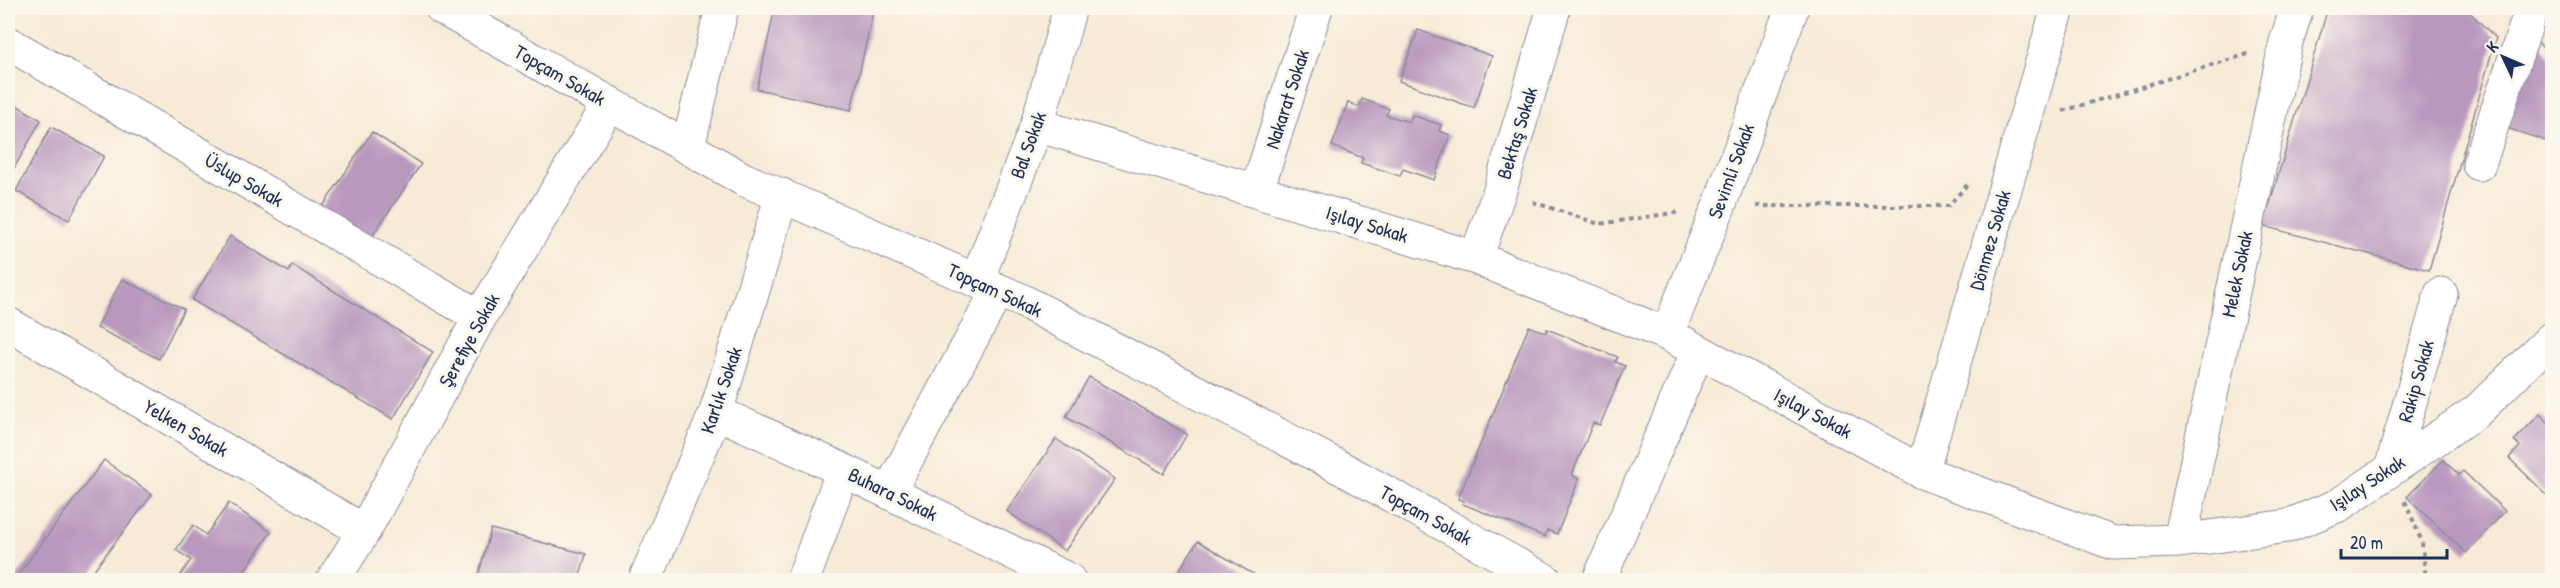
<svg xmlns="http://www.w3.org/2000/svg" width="2560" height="588" font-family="'Patrick Hand',sans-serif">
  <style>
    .building { fill: #b998be }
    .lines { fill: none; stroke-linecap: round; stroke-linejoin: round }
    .minor-casing { stroke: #898c9a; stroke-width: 35 }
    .path { stroke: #898c9a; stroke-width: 4; stroke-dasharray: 4.5 4.5; stroke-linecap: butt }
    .minor { stroke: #fff; stroke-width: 33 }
    .labels { text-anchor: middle; stroke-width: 6; stroke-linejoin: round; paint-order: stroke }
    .street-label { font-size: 20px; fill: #1b2f5e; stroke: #fbf7ec }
  </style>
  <rect width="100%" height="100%" fill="#fbf7ec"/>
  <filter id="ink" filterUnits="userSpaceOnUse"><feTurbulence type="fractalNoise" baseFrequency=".0167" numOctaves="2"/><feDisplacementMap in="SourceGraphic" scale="12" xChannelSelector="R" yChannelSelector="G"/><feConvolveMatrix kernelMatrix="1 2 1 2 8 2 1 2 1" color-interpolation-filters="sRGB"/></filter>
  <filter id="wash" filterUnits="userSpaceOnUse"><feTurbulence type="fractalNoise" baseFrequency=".008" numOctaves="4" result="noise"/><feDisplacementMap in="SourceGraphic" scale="24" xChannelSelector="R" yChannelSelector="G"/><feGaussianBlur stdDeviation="1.35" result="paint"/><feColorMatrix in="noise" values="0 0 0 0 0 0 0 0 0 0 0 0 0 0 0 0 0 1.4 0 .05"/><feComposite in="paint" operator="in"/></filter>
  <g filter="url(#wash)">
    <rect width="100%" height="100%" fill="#f7ead6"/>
    <g id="blocks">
      <path class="building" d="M 775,8 L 874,8 L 851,110 L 757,89 Z
        M 2328,8 L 2465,8 L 2496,38 L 2429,270 L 2263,226 Z
        M 1418,30 L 1492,56 L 1474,108 L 1399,81 Z
        M 2532,35 L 2552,59 L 2552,143 L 2498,125 Z
        M 1362,99 L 1389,109 L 1386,115 L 1409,122 L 1412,115 L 1441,125 L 1439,131 L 1450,135 L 1434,180 L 1403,169 L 1400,176 L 1361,163 L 1363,158 L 1332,146 L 1348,102 L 1359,107 Z
        M 8,100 L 41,120 L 8,179 Z
        M 51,127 L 104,156 L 69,220 L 16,191 Z
        M 372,132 L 421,164 L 369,241 L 321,209 Z
        M 230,236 L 289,272 L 292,265 L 433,352 L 393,419 L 192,300 Z
        M 122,279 L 184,309 L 159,359 L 97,328 Z
        M 1529,326 L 1546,333 L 1547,329 L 1618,357 L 1615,362 L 1625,366 L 1600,425 L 1593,423 L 1572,475 L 1579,479 L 1557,534 L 1547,530 L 1545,537 L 1463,504 L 1464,501 L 1458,499 Z
        M 1089,377 L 1187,434 L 1164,474 L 1066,417 Z
        M 2540,414 L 2552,426 L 2552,500 L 2509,458 L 2520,446 L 2514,441 Z
        M 1056,439 L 1115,479 L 1065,551 L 1007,511 Z
        M 104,460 L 152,495 L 86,580 L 14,580 Z
        M 2443,460 L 2459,475 L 2463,471 L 2505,511 L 2466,553 L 2407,497 Z
        M 229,503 L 271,532 L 238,580 L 177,580 L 191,560 L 176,550 L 193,525 L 206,535 Z
        M 491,529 L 586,554 L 579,580 L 477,580 Z
        M 1198,541 L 1263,580 L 1173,580 Z"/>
    </g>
  </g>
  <g filter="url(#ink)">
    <use href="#blocks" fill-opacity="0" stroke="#898c9a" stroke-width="1.5"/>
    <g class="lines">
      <g class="minor-casing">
        <path id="minor" d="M 442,8 L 743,179 L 1023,301 L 1347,471 L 1545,580
          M 8,43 L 480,317
          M 1037,125 L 1476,258 L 1667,334 L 1922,472 L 2113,543 L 2180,541 L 2288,526 L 2339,505 L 2477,411 L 2552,338
          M 688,146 L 722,8
          M 2479,164 L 2532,8
          M 1257,190 L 1316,8
          M 1476,258 L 1500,190 L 1554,8
          M 977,280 L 1037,125 L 1070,8
          M 8,324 L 364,531
          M 1667,334 L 1719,206 L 1792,8
          M 716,412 L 843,470 L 1069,580
          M 2391,469 L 2441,294
          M 1922,472 L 2058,8
          M 889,492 L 998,290
          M 2180,541 L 2286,42 L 2297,8
          M 333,580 L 364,531 L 480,317 L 610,103
          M 645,580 L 716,412 L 782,195
          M 803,580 L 843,470
          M 1599,580 L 1698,351"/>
      </g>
      <path class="path" d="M 2063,111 L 2248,54
        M 1533,202 L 1599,224 L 1680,212
        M 1756,206 L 1948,206 L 1969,183
        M 2405,501 L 2422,542 L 2426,580"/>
      <use href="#minor" class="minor"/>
    </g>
  </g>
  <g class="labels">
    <g class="street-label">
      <text transform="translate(560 75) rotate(30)" y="7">Topçam Sokak</text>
      <text transform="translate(1287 99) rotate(-72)" y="7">Nakarat Sokak</text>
      <text transform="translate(1517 133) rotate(-73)" y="7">Bektaş Sokak</text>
      <text transform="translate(1028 145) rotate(-70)" y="7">Bal Sokak</text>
      <text transform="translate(1731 171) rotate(-70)" y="7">Sevimli Sokak</text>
      <text transform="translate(244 180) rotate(30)" y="7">Üslup Sokak</text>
      <text transform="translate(1367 224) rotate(17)" y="7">Işılay Sokak</text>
      <text transform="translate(1990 240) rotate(-74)" y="7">Dönmez Sokak</text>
      <text transform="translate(2237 274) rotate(-78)" y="7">Melek Sokak</text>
      <text transform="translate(995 290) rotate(25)" y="7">Topçam Sokak</text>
      <text transform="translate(469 340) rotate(-61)" y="7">Şerefiye Sokak</text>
      <text transform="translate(2416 381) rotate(-74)" y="7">Rakip Sokak</text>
      <text transform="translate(721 390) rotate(-71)" y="7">Karlık Sokak</text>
      <text transform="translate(1813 413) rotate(28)" y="7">Işılay Sokak</text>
      <text transform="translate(186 428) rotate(30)" y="7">Yelken Sokak</text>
      <text transform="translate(2367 483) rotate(-33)" y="7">Işılay Sokak</text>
      <text transform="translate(893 494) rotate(26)" y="7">Buhara Sokak</text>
      <text transform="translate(1426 515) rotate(29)" y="7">Topçam Sokak</text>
    </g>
  </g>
  <rect width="2560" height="588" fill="none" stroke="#fbf7ec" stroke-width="30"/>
  <g transform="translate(2503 57) rotate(314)" stroke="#fbf7ec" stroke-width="4.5" paint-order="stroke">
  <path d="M0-4.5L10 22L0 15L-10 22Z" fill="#1b2f5e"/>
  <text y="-9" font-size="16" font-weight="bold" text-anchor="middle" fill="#1b2f5e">K</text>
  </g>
  <path d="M2341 549v9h106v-9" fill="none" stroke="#1b2f5e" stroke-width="3"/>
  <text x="2350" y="549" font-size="18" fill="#1b2f5e" stroke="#fbf7ec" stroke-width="4.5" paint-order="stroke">20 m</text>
</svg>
